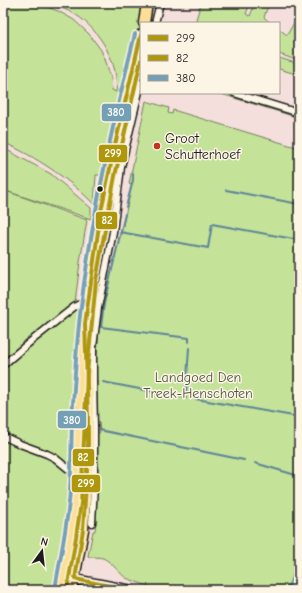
<svg xmlns="http://www.w3.org/2000/svg" width="302" height="593" font-family="'Comic Neue',sans-serif">
  <style>
    .green { fill: #c5e299; stroke: #707f5a }
    .water { fill: #86c9e7; stroke: #5c8496 }
    .lines { fill: none; stroke-linecap: round; stroke-linejoin: round }
    .stream { stroke: #5c8496; stroke-width: 2 }
    .minor-casing { stroke: #1c1c1c; stroke-width: 9 }
    .secondary-casing { stroke: #1c1c1c; stroke-width: 12 }
    .primary-casing { stroke: #1c1c1c; stroke-width: 13 }
    .minor { stroke: #fcf5e5; stroke-width: 6 }
    .secondary { stroke: #fcf5e5; stroke-width: 9 }
    .primary { stroke: #fcde96; stroke-width: 10 }
    .bus-1-casing { stroke: #fcf5e5; stroke-width: 7 }
    .bus-2-casing { stroke: #fcf5e5; stroke-width: 7 }
    .bus-3-casing { stroke: #fcf5e5; stroke-width: 7 }
    .bus-1 { stroke: #ae970a; stroke-width: 4 }
    .bus-2 { stroke: #ae970a; stroke-width: 4 }
    .bus-3 { stroke: #74a0b6; stroke-width: 4 }
    .poi-dot { fill: #c8321e; stroke: #fcf5e5; stroke-width: 1.5 }
    .bus-dot { fill: #1c1c1c; stroke: #fcf5e5; stroke-width: 1.5 }
    .labels { text-anchor: middle; stroke-width: 3; stroke-linejoin: round; paint-order: stroke }
    .poi-label { font-size: 14px; fill: #1c1c1c; stroke: #fcf5e5; text-anchor: start }
    .park-label { font-size: 14px; fill: #4f5742; stroke: #fcf5e5 }
    .line-badge { stroke: #fcf5e5; stroke-width: 1.5 }
    .badge-label { font-size: 11px; text-anchor: middle; font-weight: bold; fill: #fff }
  </style>
  <rect width="100%" height="100%" fill="#f4dfdc"/>
  <filter id="ink" filterUnits="userSpaceOnUse"><feTurbulence type="fractalNoise" baseFrequency=".025" numOctaves="2"/><feDisplacementMap in="SourceGraphic" scale="8" xChannelSelector="R" yChannelSelector="G"/><feConvolveMatrix kernelMatrix="1 2 1 2 8 2 1 2 1" color-interpolation-filters="sRGB"/></filter>
  <g filter="url(#ink)">
    <path class="green" d="M 3,3 L 35,3 L 58,11 L 74,20 L 89,34 L 101,50 L 105,59 L 111,78 L 112,90 L 116,92 C 120,64 99,29 76,15 C 68,10 59,7 50,3 L 146,3 L 111,147 L 101,175 L 96,175 L 94,204 C 68,178 36,157 3,142 Z
      M 201,3 L 250,3 L 246,14 L 250,16 L 255,3 L 269,3 L 264,17 L 270,23 L 195,23 Z
      M 289,3 L 299,3 L 299,61 L 279,54 L 279,29 L 287,35 L 295,21 L 296,17 L 294,13 L 296,9 Z
      M 279,58 L 299,64 L 299,75 L 279,69 Z
      M 218,93 L 243,93 L 299,110 L 299,118 Z
      M 146,101 L 169,108 L 168,113 L 172,114 L 173,110 L 259,136 L 299,148 L 299,562 L 286,590 L 159,590 L 126,578 C 118,572 112,562 103,558 C 98,557 93,557 89,557 L 88,556 L 93,531 L 95,531 L 96,518 L 88,518 L 91,432 L 100,433 L 99,422 L 97,422 L 97,380 L 95,379 L 99,328 L 119,238 L 120,238 L 132,185 L 129,184 Z
      M 3,148 L 51,174 L 91,208 L 91,219 L 3,190 Z
      M 3,190 L 87,220 L 80,262 L 75,303 L 82,298 L 81,308 L 82,308 C 74,362 74,417 72,471 L 71,471 L 71,481 L 65,543 L 59,590 L 3,590 Z"/>
    <path class="water" d="M 299,562 L 299,586 L 297,590 L 286,590 Z"/>
    <g class="lines">
      <path class="stream" d="M 226,190 L 299,204
        M 126,207 L 133,180 L 133,174
        M 125,214 L 104,303 L 101,327 L 189,338 L 189,342
        M 120,232 L 208,248 L 212,224 L 299,240
        M 103,382 L 186,398
        M 186,393 L 189,348
        M 196,399 L 299,417
        M 99,430 L 244,460
        M 255,463 L 299,476"/>
      <g class="minor-casing">
        <path id="minor" d="M 155,23 L 160,3
          M 234,93 L 299,113
          M 3,365 L 30,342 L 74,307 L 88,300
          M 3,436 L 20,444 L 47,454 L 55,458 L 77,476
          M 92,523 L 94,485 L 94,427 L 93,380 L 93,347 L 98,308 L 113,232 L 121,167 L 141,83"/>
      </g>
      <g class="secondary-casing">
        <path id="secondary" d="M 67,578 L 129,590"/>
      </g>
      <g class="primary-casing">
        <path id="primary" d="M 144,23 L 147,3
          M 61,590 C 66,561 72,532 75,503 C 78,471 77,439 79,407 C 80,377 83,346 86,316 C 96,221 118,128 141,35
          M 72,590 L 83,530 L 88,456 L 88,417 L 87,372"/>
      </g>
      <use href="#minor" class="minor"/>
      <use href="#secondary" class="secondary"/>
      <use href="#primary" class="primary"/>
      <g class="bus-1-casing">
        <path id="bus-1" d="M 129,590 L 75,579 L 83,530 L 88,456 L 88,417 L 85,324 L 101,211 L 115,145 L 141,35"/>
      </g>
      <g class="bus-2-casing">
        <path id="bus-2" d="M 67,590 L 76,537 L 81,503 L 87,373 L 96,281 L 102,246 L 115,176 L 141,60"/>
      </g>
      <g class="bus-3-casing">
        <path id="bus-3" d="M 55,589 C 60,560 66,531 69,502 C 72,475 71,448 72,421 C 74,386 76,350 80,315 C 91,220 112,127 135,34"/>
      </g>
      <use href="#bus-1" class="bus-1"/>
      <use href="#bus-2" class="bus-2"/>
      <use href="#bus-3" class="bus-3"/>
    </g>
  </g>
  <circle class="poi-dot" cx="157" cy="146" r="4"/>
  <circle class="bus-dot" cx="100" cy="189" r="3.5"/>
  <g class="labels">
    <g class="poi-label">
      <text x="165" y="143">Groot<tspan x="165" dy="16">Schutterhoef</tspan></text>
    </g>
    <g class="park-label">
      <text x="198" y="382">Landgoed Den<tspan x="198" dy="16">Treek-Henschoten</tspan></text>
    </g>
  </g>
  <g class="line-badge">
    <rect x="101" y="103" width="31" height="19" rx="4" fill="#74a0b6"/>
    <rect x="98" y="144" width="30" height="19" rx="4" fill="#ae970a"/>
    <rect x="95" y="211" width="23" height="19" rx="4" fill="#ae970a"/>
    <rect x="57" y="410" width="30" height="19" rx="4" fill="#74a0b6"/>
    <rect x="72" y="448" width="23" height="19" rx="4" fill="#ae970a"/>
    <rect x="71" y="474" width="30" height="19" rx="4" fill="#ae970a"/>
  </g>
  <g class="badge-label">
    <text x="116" y="116">380</text>
    <text x="113" y="157">299</text>
    <text x="107" y="224">82</text>
    <text x="72" y="424">380</text>
    <text x="83" y="461">82</text>
    <text x="86" y="487">299</text>
  </g>
  <rect width="302" height="593" fill="none" stroke="#fcf5e5" stroke-width="16"/>
  <rect x="8" y="8" width="286" height="577" fill="none" stroke="#1c1c1c" stroke-width="1.5" filter="url(#ink)"/>
  <rect x="140" y="22" width="140" height="72" fill="#fcf5e5" stroke="#a29e95"/>
  <rect x="148" y="35" width="20" height="6" fill="#ae970a" stroke="#a29e95"/>
  <text x="176" y="42" font-size="12" fill="#1c1c1c">299</text>
  <rect x="148" y="55" width="20" height="6" fill="#ae970a" stroke="#a29e95"/>
  <text x="176" y="62" font-size="12" fill="#1c1c1c">82</text>
  <rect x="148" y="75" width="20" height="6" fill="#74a0b6" stroke="#a29e95"/>
  <text x="176" y="82" font-size="12" fill="#1c1c1c">380</text>
  <g transform="translate(42 551) rotate(15)" stroke="#fcf5e5" stroke-width="3" paint-order="stroke">
  <path d="M0-3L7 15L0 10L-7 15Z" fill="#1c1c1c"/>
  <text y="-6" font-size="11" font-weight="bold" text-anchor="middle" fill="#1c1c1c">N</text>
  </g>
</svg>
